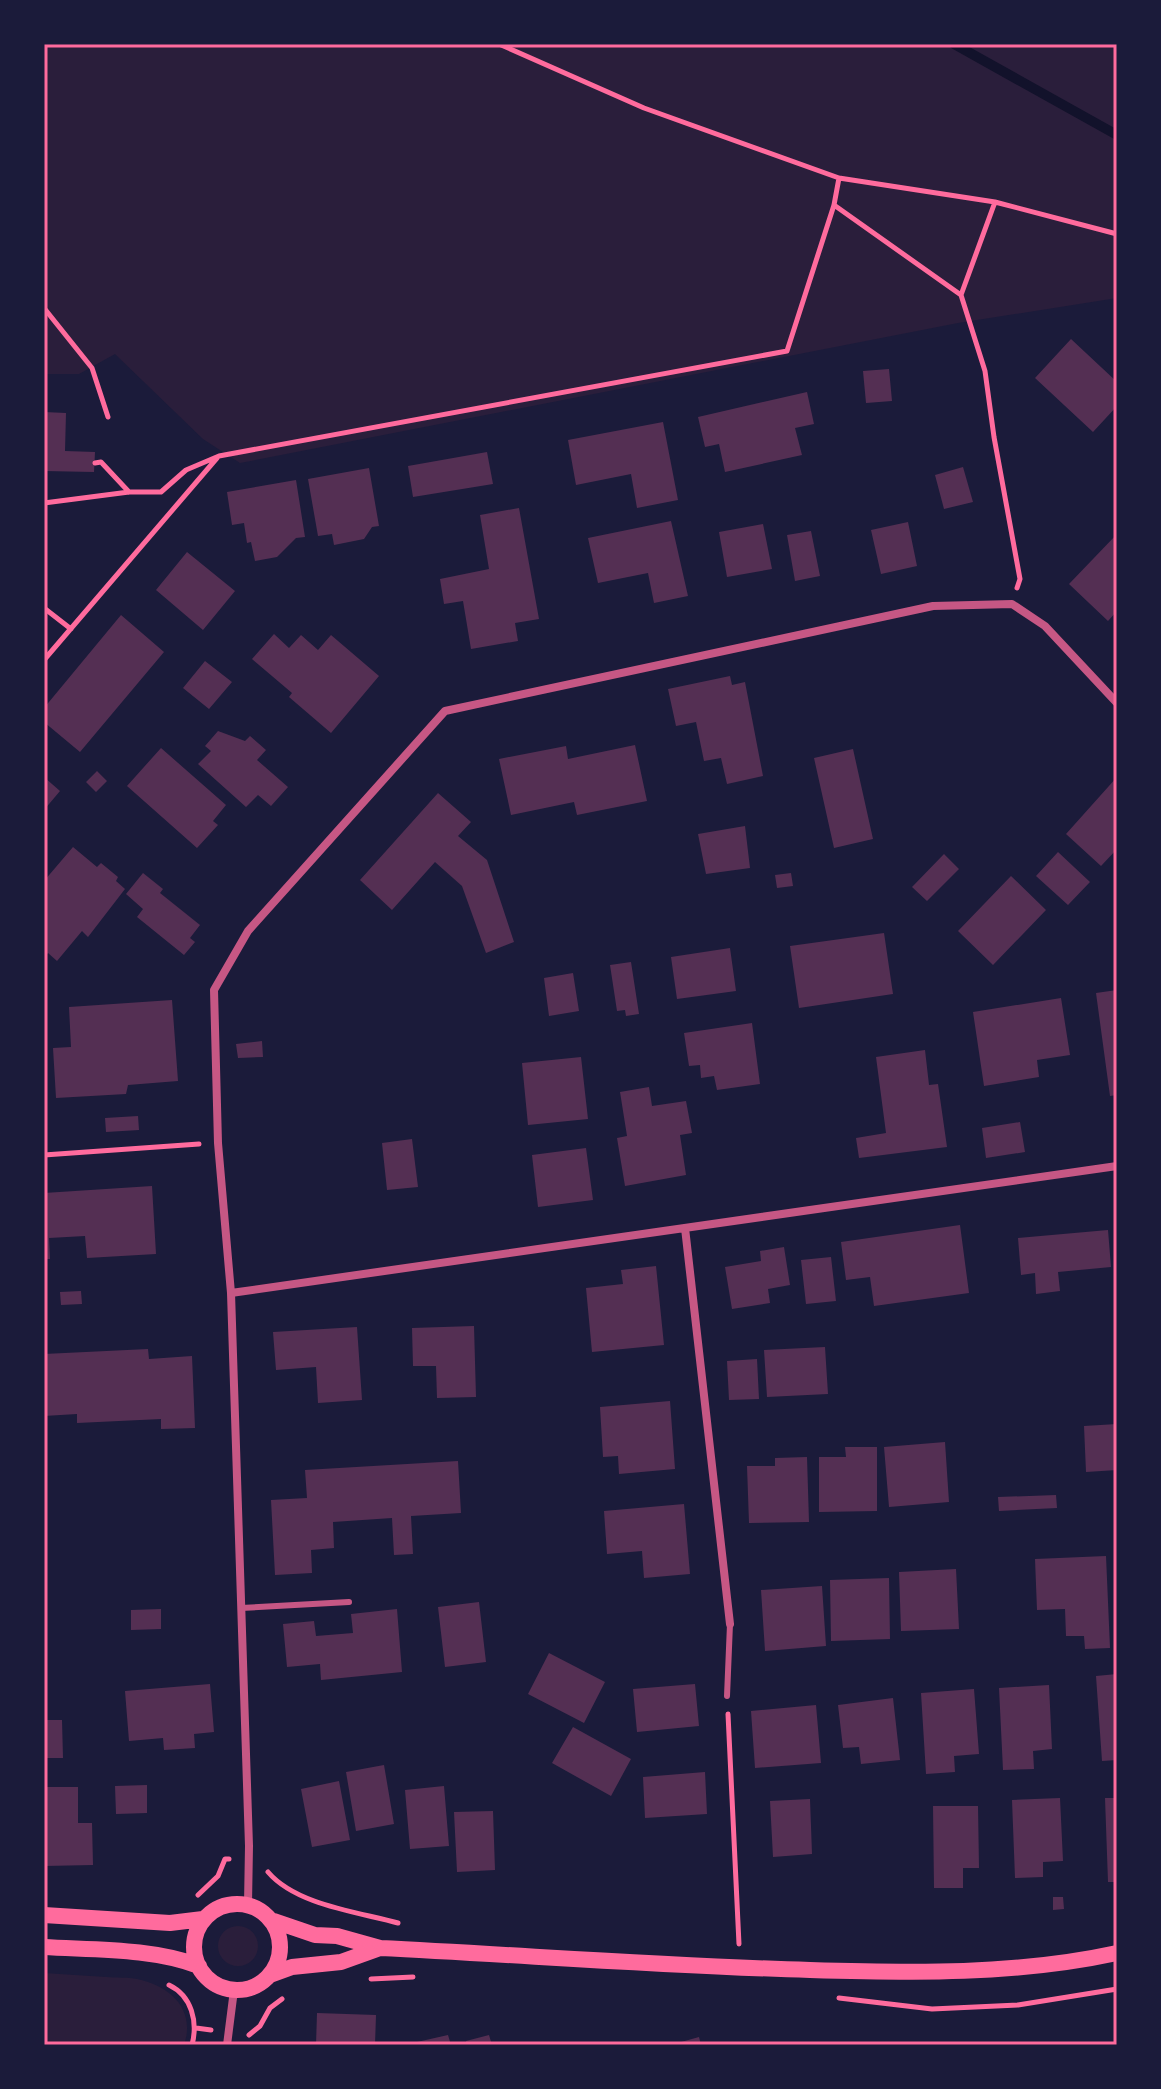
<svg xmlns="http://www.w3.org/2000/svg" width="1161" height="2089" font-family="'Fira Sans Condensed',sans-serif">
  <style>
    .green { fill: #2a1e3b }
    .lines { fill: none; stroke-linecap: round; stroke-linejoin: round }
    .stream { stroke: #12122b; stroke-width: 10 }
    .building { fill: #542f53 }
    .path { stroke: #ff6b9d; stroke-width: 5 }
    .service { stroke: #c65784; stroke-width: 6 }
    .minor { stroke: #c65784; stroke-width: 8 }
    .secondary { stroke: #ff6b9d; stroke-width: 16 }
    .neatline { fill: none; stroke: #ff6b9d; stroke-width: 3 }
  </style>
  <rect width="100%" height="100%" fill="#1b1b3a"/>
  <path class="green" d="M 44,44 L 1117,44 L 1117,298 L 958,323 L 240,463 L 203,439 L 115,354 L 79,374 L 44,374 Z
    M218 1946a20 20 0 1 1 40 0a20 20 0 1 1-40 0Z
    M 44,1973 C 65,1974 85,1976 106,1977 C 116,1978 128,1977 137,1979 C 171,1986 196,2010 184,2045 L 44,2045 Z"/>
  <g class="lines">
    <path class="stream" d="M 954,44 L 1117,135"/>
  </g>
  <path class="building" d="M 1071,339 L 1117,382 L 1117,406 L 1093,432 L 1035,378 Z
    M 889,369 L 892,401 L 866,403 L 863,371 Z
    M 807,392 L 814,424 L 795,428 L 802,455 L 725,472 L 719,444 L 705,447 L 698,417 Z
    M 44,412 L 66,413 L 65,451 L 95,452 L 94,472 L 44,471 Z
    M 663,422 L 678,500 L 637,508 L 631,474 L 576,485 L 568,440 Z
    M 487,452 L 493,484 L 413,497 L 408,466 Z
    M 963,467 L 973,502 L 944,509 L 935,475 Z
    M 369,468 L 379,526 L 372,527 L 364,539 L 334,545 L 332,534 L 318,536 L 308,479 Z
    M 296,480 L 305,537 L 296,538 L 277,557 L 255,561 L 251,542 L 247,543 L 244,523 L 232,525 L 227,492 Z
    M 519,508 L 539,619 L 515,623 L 518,641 L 471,649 L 463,601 L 444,604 L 440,579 L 489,569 L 480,515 Z
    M 671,521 L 688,596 L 654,603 L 648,573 L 598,583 L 588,538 Z
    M 908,522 L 917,566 L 881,574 L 871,530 Z
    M 763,524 L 772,569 L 727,577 L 719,532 Z
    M 811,531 L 820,576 L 795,581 L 787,535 Z
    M 1117,534 L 1117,611 L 1108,621 L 1069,584 Z
    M 187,552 L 235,591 L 203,630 L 156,590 Z
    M 121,615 L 164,652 L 80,752 L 44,722 L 44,708 Z
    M 274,634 L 289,648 L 301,635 L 318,650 L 331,635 L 379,676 L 331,733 L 289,697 L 292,693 L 252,659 Z
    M 205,661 L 232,682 L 209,709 L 183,688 Z
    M 730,676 L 732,685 L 745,682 L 763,776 L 727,784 L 721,758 L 704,761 L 696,722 L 676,726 L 668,689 Z
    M 218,731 L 245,741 L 250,736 L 266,750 L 257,760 L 288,787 L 271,806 L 258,795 L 246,807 L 198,764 L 211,751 L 205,746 Z
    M 635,745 L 647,801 L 577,815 L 574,802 L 511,815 L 499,759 L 566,746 L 568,759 Z
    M 161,748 L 226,805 L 213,821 L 218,825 L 197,848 L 127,786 Z
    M 853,749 L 873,839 L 834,848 L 814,758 Z
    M 97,771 L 107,781 L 96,792 L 86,782 Z
    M 44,777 L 60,791 L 44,810 Z
    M 1117,777 L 1117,849 L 1101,866 L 1066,834 Z
    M 438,793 L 471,822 L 458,836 L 487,860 L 514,942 L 486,953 L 462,886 L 435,862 L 392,910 L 360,880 Z
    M 745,826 L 750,868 L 706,874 L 698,834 Z
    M 73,847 L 97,867 L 101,863 L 118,877 L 116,881 L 125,889 L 88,937 L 82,931 L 57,961 L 48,953 L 44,958 L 44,881 Z
    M 1058,852 L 1090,882 L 1068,905 L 1036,876 Z
    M 944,854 L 959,869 L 927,901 L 912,887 Z
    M 143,873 L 163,889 L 160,893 L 200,925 L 190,938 L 195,942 L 184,955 L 137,917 L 143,909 L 126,894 Z
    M 791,873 L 793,886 L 777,888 L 775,875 Z
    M 1011,876 L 1046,910 L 993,965 L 958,931 Z
    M 884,933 L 893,994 L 799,1008 L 790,946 Z
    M 730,948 L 736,991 L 677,999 L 671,957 Z
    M 631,962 L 639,1014 L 626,1016 L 625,1010 L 617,1011 L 610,965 Z
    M 573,973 L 579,1011 L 549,1016 L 544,978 Z
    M 1117,990 L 1117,1095 L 1110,1096 L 1096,993 Z
    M 1061,998 L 1070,1055 L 1037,1060 L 1039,1077 L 984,1086 L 973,1012 Z
    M 172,1000 L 178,1081 L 128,1085 L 126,1094 L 56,1098 L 53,1048 L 71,1047 L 69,1007 Z
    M 752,1023 L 760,1084 L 717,1090 L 714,1076 L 701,1078 L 700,1065 L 689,1066 L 684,1033 Z
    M 262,1041 L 263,1057 L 238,1058 L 236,1044 Z
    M 925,1050 L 929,1085 L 938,1084 L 947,1147 L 859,1158 L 856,1138 L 886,1133 L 876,1057 Z
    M 581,1057 L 588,1119 L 528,1125 L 522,1063 Z
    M 649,1087 L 652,1106 L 686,1101 L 692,1133 L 680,1135 L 686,1175 L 625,1186 L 617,1138 L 627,1136 L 620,1092 Z
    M 138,1116 L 139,1130 L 106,1132 L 105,1118 Z
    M 1020,1122 L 1025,1152 L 986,1158 L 982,1128 Z
    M 412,1139 L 418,1187 L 387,1190 L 382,1143 Z
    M 586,1148 L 593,1200 L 538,1207 L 532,1155 Z
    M 152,1186 L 156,1254 L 87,1258 L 85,1236 L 49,1238 L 50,1259 L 44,1259 L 44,1193 Z
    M 960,1225 L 969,1293 L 874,1306 L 870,1277 L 846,1280 L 841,1242 Z
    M 1108,1230 L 1111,1267 L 1058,1272 L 1060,1291 L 1036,1294 L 1035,1273 L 1021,1275 L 1018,1238 Z
    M 784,1247 L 790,1285 L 768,1289 L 770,1303 L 732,1309 L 725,1267 L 761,1261 L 760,1251 Z
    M 831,1257 L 836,1301 L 806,1304 L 801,1260 Z
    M 656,1266 L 664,1345 L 592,1352 L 586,1288 L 623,1284 L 621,1270 Z
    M 81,1291 L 82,1304 L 61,1305 L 60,1292 Z
    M 474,1326 L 476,1397 L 437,1398 L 436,1366 L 413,1366 L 412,1328 Z
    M 357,1327 L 362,1400 L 318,1403 L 316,1367 L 276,1370 L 273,1332 Z
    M 825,1347 L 828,1394 L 767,1397 L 764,1350 Z
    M 148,1349 L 149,1359 L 192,1356 L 195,1428 L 161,1429 L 161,1419 L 77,1423 L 77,1414 L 44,1416 L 44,1354 Z
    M 757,1359 L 759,1399 L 729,1400 L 727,1361 Z
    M 670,1401 L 675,1469 L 619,1474 L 618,1456 L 603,1457 L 600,1407 Z
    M 1117,1424 L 1117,1470 L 1086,1472 L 1084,1426 Z
    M 945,1442 L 949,1502 L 889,1507 L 884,1447 Z
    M 845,1447 L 877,1447 L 877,1511 L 819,1512 L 819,1457 L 846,1457 Z
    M 807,1457 L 809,1522 L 749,1523 L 747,1466 L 775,1466 L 775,1458 Z
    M 458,1461 L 461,1513 L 411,1516 L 413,1554 L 394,1555 L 392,1518 L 333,1522 L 334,1548 L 311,1550 L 312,1573 L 275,1575 L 271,1500 L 307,1498 L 305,1470 Z
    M 1056,1495 L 1057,1508 L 999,1511 L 998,1497 Z
    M 684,1504 L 690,1574 L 644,1578 L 642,1551 L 607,1554 L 604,1511 Z
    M 1106,1556 L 1110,1648 L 1085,1649 L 1084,1636 L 1066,1636 L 1065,1609 L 1037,1610 L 1035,1559 Z
    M 956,1569 L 959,1629 L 901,1631 L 899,1572 Z
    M 889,1578 L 890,1639 L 831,1641 L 830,1580 Z
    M 822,1586 L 826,1646 L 765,1651 L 761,1590 Z
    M 479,1602 L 486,1662 L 445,1667 L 438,1607 Z
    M 161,1609 L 161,1629 L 131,1630 L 131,1610 Z
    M 397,1609 L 402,1672 L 321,1680 L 320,1664 L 287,1667 L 283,1624 L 314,1621 L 316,1636 L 353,1633 L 351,1614 Z
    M 549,1653 L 605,1682 L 584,1723 L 528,1694 Z
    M 1117,1674 L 1117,1760 L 1102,1761 L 1096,1676 Z
    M 210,1684 L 214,1732 L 194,1734 L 195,1748 L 164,1750 L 163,1738 L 129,1741 L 125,1691 Z
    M 695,1684 L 699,1726 L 637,1732 L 633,1689 Z
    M 1049,1685 L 1052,1749 L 1033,1751 L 1034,1769 L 1003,1770 L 999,1688 Z
    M 974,1689 L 979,1754 L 954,1756 L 955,1772 L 926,1774 L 921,1693 Z
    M 893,1698 L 900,1760 L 861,1764 L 859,1747 L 843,1748 L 838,1705 Z
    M 816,1705 L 821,1763 L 755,1768 L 751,1711 Z
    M 44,1720 L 62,1720 L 63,1758 L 44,1758 Z
    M 573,1727 L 631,1759 L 611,1796 L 552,1763 Z
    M 384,1765 L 394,1824 L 356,1831 L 346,1772 Z
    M 705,1772 L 707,1814 L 645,1818 L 643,1777 Z
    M 339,1781 L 350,1840 L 312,1847 L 301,1789 Z
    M 147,1785 L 147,1813 L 116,1814 L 115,1786 Z
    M 444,1786 L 449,1846 L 410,1849 L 405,1790 Z
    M 44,1787 L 78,1787 L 78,1823 L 92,1823 L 93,1865 L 44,1866 Z
    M 1060,1798 L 1063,1861 L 1043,1862 L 1043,1877 L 1015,1878 L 1012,1800 Z
    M 1105,1798 L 1117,1798 L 1117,1882 L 1108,1882 Z
    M 810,1799 L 812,1854 L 773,1857 L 770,1801 Z
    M 933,1806 L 978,1806 L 979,1868 L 963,1868 L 963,1888 L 934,1888 Z
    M 493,1811 L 495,1870 L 457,1872 L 454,1812 Z
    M 1053,1897 L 1063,1897 L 1064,1909 L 1053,1910 Z
    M 317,2013 L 376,2015 L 375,2045 L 316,2045 Z
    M 448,2035 L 451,2045 L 418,2045 L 417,2042 Z
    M 489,2035 L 492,2045 L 467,2045 L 466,2041 Z
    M 699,2037 L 701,2045 L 674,2045 L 674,2044 Z"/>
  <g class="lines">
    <path class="path" d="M 499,44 L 644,108 L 839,178 L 995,202 L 1117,234
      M 834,205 L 961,295 L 985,371 L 994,437 L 1020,579 L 1017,588
      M 961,295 L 995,202
      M 44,308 L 92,368 L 108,417
      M 95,463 L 101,462 L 129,492
      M 44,503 L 129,492 L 161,492 L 186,470 L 219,456 L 787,351 L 834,205 L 839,178
      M 44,608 L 71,629
      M 44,660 L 217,458
      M 44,1155 L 199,1144
      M 728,1714 L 739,1944
      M 268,1872 C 296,1905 358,1912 398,1923
      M 198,1895 L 218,1876 L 225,1859 L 229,1859
      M 371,1979 L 413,1977
      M 169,1985 C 192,1996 198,2022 192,2045
      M 839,1998 L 932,2009 L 1018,2005 L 1117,1989
      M 196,2028 L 211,2030
      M 249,2035 L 260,2026 L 270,2008 L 282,1999"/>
    <path class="service" d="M 241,1608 L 349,1602
      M 727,1696 L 730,1624"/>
    <path class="minor" d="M 685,1228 L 730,1624
      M 231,1293 L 1117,1166
      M 248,1904 L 249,1846 L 231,1293 L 218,1143 L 214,990 L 248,931 L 445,711 L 933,606 L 1012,604 L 1045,626 L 1117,703
      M 227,2045 L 234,1990"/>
    <path class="secondary" d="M194 1947a43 43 0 1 1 86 0a43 43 0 1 1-86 0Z
      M 44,1915 L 170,1923 L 203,1919
      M 274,1921 L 315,1935 L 337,1936 L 380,1948 C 523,1955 666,1966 810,1970 C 912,1973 1016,1975 1117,1953
      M 44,1947 C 93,1950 153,1948 199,1966
      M 270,1975 L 292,1967 L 341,1962 L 380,1948"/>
  </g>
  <rect width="1161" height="2089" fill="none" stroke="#1b1b3a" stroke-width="92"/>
  <rect x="46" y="46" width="1069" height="1997" class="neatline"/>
</svg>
